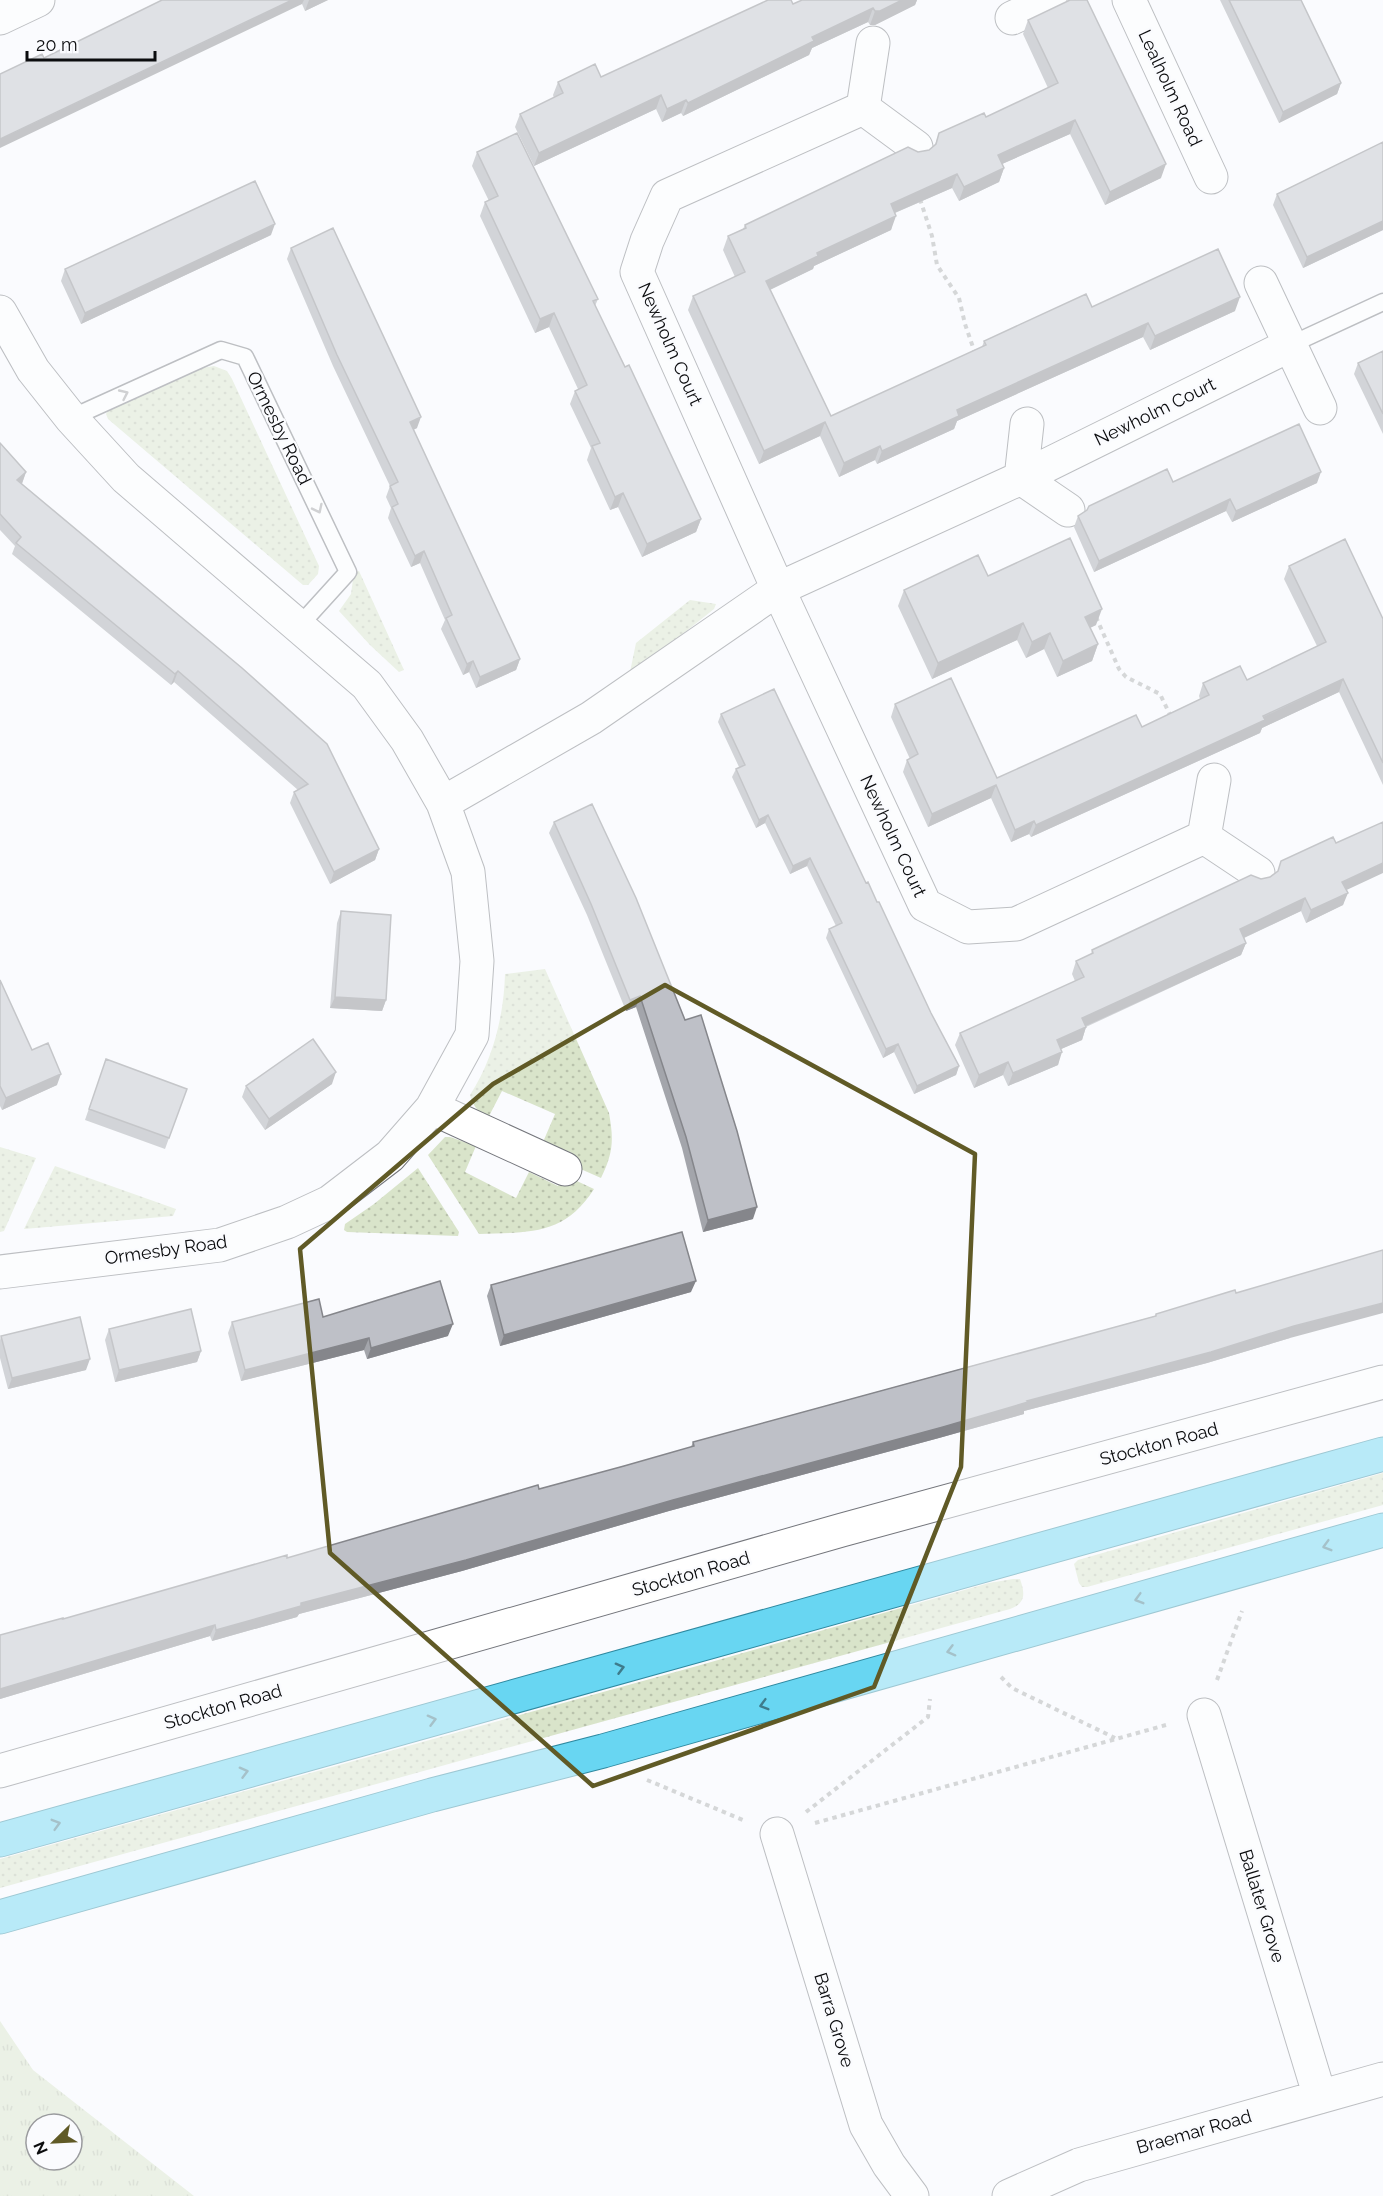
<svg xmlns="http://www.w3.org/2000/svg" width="1383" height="2196" font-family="Raleway,sans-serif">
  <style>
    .grass { fill: url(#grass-dots) }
    .park { fill: url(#park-tufts); fill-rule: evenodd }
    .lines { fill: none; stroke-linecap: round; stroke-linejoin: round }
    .service-casing { stroke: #74767c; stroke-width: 19 }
    .minor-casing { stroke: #74767c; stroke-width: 35 }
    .trunk-casing { stroke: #2f89a0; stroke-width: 35 }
    .path { stroke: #a9aaac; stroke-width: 4; stroke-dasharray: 4.5 4.5; stroke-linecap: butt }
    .service { stroke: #fff; stroke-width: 16 }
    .minor { stroke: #fff; stroke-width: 33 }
    .trunk { stroke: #68d6f2; stroke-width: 33 }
    .wall { fill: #a3a5ab }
    .shaded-wall { fill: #85868b }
    .building { fill: #bec0c7; stroke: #85868b; stroke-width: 1.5 }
    .oneway { stroke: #9d9e9f }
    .oneway2 { stroke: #3e7b8b }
    .marked { fill: none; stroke: #605a26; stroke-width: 4.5; stroke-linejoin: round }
    .labels { text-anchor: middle; stroke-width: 4.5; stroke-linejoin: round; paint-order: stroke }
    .street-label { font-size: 18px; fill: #0b0c0e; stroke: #fafbfe }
  </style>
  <defs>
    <pattern id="grass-dots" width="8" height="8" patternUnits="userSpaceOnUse" patternTransform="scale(1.5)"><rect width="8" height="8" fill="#d9e4ca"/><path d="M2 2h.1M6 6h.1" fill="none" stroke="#b9c2ac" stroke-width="1.8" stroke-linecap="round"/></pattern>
    <pattern id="park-tufts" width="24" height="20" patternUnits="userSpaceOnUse" patternTransform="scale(1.5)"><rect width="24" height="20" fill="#d9e4ca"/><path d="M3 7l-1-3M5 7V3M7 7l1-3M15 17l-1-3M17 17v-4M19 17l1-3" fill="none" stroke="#b9c2ac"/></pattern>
  </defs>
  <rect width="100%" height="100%" fill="#fafbfe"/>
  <path class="grass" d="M 214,366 L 227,371 L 232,379 L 319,566 L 318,574 L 308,585 L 303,585 L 108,419 L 106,414 L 109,409 L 202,368 Z
    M 359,571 L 404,670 L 399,672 L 370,645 L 339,611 L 351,594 L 354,572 Z
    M 690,600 L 716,604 L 714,609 L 645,664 L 630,672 L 636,643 Z
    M 545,969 L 609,1113 C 614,1141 613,1153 601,1178 L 567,1163 L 572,1153 L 543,1142 L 555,1114 L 502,1091 L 488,1118 C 479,1113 472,1105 470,1095 C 493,1060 504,1015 505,974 Z
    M 445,1137 L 450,1137 L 476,1146 L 465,1172 L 516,1198 L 529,1172 L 558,1186 L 564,1175 L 594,1189 C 564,1236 529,1232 479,1234 L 428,1155 Z
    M 0,1147 L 36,1158 L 4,1231 L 0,1232 Z
    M 55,1166 L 176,1209 L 173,1216 L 24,1229 Z
    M 418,1168 L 459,1232 L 458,1236 L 347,1232 L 344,1230 L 345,1224 L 374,1204 Z
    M 1383,1473 L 1383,1505 L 1087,1587 L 1082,1587 L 1079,1583 L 1074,1564 L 1078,1560 Z
    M 1013,1579 L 1020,1579 C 1025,1593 1026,1603 1010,1609 L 0,1888 L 0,1859 L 697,1666 L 989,1583 Z"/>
  <path class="park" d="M 0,2021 L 33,2070 L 194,2196 L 0,2196 ZM 36,2124 L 72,2124 L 72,2160 L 36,2160 Z"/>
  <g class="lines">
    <g class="service-casing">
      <path id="service" d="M 1290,345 L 1383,302
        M 71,418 L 221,350 L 245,357 L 348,572 L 299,626"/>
    </g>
    <g class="minor-casing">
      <path id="minor" d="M 1129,0 L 1211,177
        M 0,18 L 38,0
        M 1012,18 L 1050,0
        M 873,43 L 863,108 L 916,147
        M 863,108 L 667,196 L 647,241 L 637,272 L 778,589 L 925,905 L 968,927 L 1016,924 L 1204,837
        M 1261,283 L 1320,408
        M 0,312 L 33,370 L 71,418 L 126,478 L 367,685 L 407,740 L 443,803 L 468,872 L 477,961 L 472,1035 L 432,1108 L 390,1156 L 330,1202 L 287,1222 L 220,1245 L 0,1272
        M 1027,424 L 1021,478 L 1068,510
        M 1214,780 L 1204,837 L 1258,873
        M 443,803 L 591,718 L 778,589 L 1021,478 L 1290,345
        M 432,1108 L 565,1169
        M 1204,1715 L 1320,2097
        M 0,1771 L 842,1530 L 1383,1382
        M 777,1834 L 866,2125 L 889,2165 L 912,2196
        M 1009,2196 L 1079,2165 L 1383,2079"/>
    </g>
    <g class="trunk-casing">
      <path id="trunk" d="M 0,1840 L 1383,1454
        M 0,1917 L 432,1795 L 603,1751 L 1383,1530"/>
    </g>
    <path class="path" d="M 920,199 L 932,236 L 937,265 L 959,298 L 965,324 L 975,353
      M 1096,617 L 1119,669 L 1126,677 L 1160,694 L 1172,719
      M 1001,1677 L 1012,1688 L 1115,1738
      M 1217,1680 L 1242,1611
      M 647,1780 L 743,1820
      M 806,1812 L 928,1717 L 930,1699
      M 815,1823 L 1166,1725"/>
    <use href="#service" class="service"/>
    <use href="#minor" class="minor"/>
    <use href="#trunk" class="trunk"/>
  </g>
  <path class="wall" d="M 162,0 L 328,0 L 305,11 L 302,4 L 44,58 Z
    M 802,0 L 917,0 L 915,5 L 875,25 L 870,25 L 868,22 L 812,48 L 809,55 L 683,116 L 681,113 L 662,122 L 656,109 L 534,166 L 515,127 L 520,114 L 554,98 L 553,95 L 558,82 L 601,77 L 793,4 Z
    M 1220,0 L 1301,0 L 1341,83 L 1337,94 L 1279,123 Z
    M 1028,20 L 1161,178 L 1105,205 L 1070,134 L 1002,164 L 1004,168 L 999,182 L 959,201 L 952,188 L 895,213 L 891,230 L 814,266 L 813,269 L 770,290 L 831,416 L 982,347 L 984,341 L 1092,307 L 1235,311 L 1150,350 L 1143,337 L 957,421 L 954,429 L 877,464 L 875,460 L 839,477 L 820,436 L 759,464 L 688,310 L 693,296 L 735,277 L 723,250 L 728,236 L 743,229 L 745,225 L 918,152 L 929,150 L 935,145 L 939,133 L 986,117 L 1048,88 L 1023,34 Z
    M 1383,142 L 1383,230 L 1303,268 L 1273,205 L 1277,194 Z
    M 477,152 L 598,299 L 595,306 L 701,519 L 696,532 L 642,557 L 618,507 L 610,510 L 587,460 L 591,448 L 570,404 L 575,391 L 578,389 L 549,327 L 535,333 L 480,216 L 485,202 L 489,201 L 472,166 Z
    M 271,235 L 81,324 L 61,281 L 65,269 Z
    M 291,248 L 417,428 L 413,430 L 520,659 L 516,670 L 476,688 L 469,672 L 463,675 L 441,629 L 445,620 L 420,563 L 411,567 L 388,518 L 391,508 L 386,497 L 390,486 L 333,366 L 287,259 Z
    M 1383,351 L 1383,434 L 1354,374 L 1358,363 Z
    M 0,443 L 26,472 L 22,484 L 379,849 L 375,860 L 330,884 L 290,803 L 294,792 L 298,790 L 174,682 L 171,685 L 12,554 L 15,546 L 0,530 Z
    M 1173,482 L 1317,483 L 1232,522 L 1226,511 L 1094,572 L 1074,527 L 1078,516 Z
    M 1289,566 L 1383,619 L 1383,785 L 1339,692 L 1262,728 L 1260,733 L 1031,837 L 1029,834 L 1011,842 L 991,798 L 928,827 L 903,772 L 907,760 L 910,759 L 891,717 L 895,704 L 997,778 L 1142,727 L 1200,699 L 1199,696 L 1203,683 L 1247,680 L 1317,646 L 1284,579 Z
    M 988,576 L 1096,625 L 1090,628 L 1098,644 L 1092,661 L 1057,677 L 1044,649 L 1026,658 L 1017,640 L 932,679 L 898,606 L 904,590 Z
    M 721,714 L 866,883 L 877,902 L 931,1013 L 959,1066 L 956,1075 L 914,1094 L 894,1052 L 883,1058 L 826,938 L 829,929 L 836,926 L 807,866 L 790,874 L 765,823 L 756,828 L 732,777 L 736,769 L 739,767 L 718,722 Z
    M 554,822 L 753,1219 L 703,1232 L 682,1148 L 636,1007 L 626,1011 L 587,915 L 549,833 Z
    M 1336,843 L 1347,890 L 1343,905 L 1306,923 L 1301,911 L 1244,938 L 1246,943 L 1241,955 L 1086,1027 L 1082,1040 L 1061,1049 L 1058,1065 L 1008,1086 L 1003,1075 L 974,1088 L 955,1045 L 960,1033 L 1075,981 L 1072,974 L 1076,961 L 1091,954 L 1092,950 L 1261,879 L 1270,877 Z
    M 341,911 L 386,1000 L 382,1011 L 330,1008 L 337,923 Z
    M 0,980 L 32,1050 L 57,1085 L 2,1110 L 0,1106 Z
    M 106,1059 L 187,1089 L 165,1149 L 85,1120 Z
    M 332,1084 L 265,1130 L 242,1097 L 246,1086 Z
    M 491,1285 L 691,1292 L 500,1346 L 487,1296 Z
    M 1236,1293 L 1290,1338 L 1207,1363 L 1024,1411 L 1024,1414 L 939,1438 L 669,1511 L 462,1571 L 299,1614 L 297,1617 L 212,1641 L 210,1636 L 0,1699 L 0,1635 L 63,1619 L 624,1466 L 691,1447 L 693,1442 L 1155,1316 L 1156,1314 Z
    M 323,1317 L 448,1336 L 367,1359 L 364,1350 L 241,1381 L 228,1333 L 232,1322 Z
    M 109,1329 L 201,1351 L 197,1362 L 115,1382 L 105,1340 Z
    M 1,1336 L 86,1370 L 8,1389 L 0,1358 L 0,1340 Z"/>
  <path class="shaded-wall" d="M 292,0 L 304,0 L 302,4 L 0,148 L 0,139 Z
    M 309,0 L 328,0 L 305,11 Z
    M 902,0 L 917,0 L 915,5 L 875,25 L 870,25 L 875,11 Z
    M 873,8 L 868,22 L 812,48 L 809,55 L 683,116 L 688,103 L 812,37 Z
    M 1341,83 L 1337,94 L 1279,123 L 1283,112 Z
    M 661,95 L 656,109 L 534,166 L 539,153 Z
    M 686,100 L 681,113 L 662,122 L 667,109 Z
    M 1075,120 L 1070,134 L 993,168 L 998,155 Z
    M 1166,164 L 1161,178 L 1105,205 L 1110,192 Z
    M 1004,168 L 999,182 L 959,201 L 964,187 Z
    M 957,174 L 952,188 L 885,217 L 891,204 Z
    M 896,216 L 891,230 L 814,266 L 813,269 L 761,294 L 766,281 L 817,253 Z
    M 1383,221 L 1383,230 L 1303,268 L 1307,257 Z
    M 275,224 L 271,235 L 81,324 L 85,313 Z
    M 1240,297 L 1235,311 L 1150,350 L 1155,336 Z
    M 554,313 L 549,327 L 535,333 L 540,319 Z
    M 1148,323 L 1143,337 L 957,421 L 954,429 L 877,464 L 882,451 L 957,410 Z
    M 421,417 L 417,428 L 406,433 L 410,422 Z
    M 825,422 L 820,436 L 759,464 L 764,451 Z
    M 880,446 L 875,460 L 839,477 L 844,463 Z
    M 26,472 L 22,483 L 13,492 L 17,480 Z
    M 1321,472 L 1317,483 L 1232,522 L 1236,511 Z
    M 623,493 L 618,507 L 610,510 L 615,497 Z
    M 1230,499 L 1226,511 L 1094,572 L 1099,561 Z
    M 701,519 L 696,532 L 642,557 L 647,544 Z
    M 424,551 L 420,563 L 411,567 L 415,556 Z
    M 1102,609 L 1096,625 L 1079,633 L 1085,617 Z
    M 1023,623 L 1017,640 L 932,679 L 938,663 Z
    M 1050,633 L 1044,649 L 1026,658 L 1032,642 Z
    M 1098,644 L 1092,661 L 1057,677 L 1063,661 Z
    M 520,659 L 516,670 L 476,688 L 480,677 Z
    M 473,661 L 469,672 L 463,675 L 467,664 Z
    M 178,671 L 174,682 L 171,685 L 175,674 Z
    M 1343,679 L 1339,692 L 1262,728 L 1260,733 L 1031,837 L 1036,825 Z
    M 996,785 L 991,798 L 928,827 L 932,814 Z
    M 768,815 L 765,823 L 756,828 L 759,820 Z
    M 1034,821 L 1029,834 L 1011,842 L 1015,830 Z
    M 379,849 L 375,860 L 330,884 L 334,872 Z
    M 810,858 L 807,866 L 790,874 L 793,866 Z
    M 1383,863 L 1383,873 L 1338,894 L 1342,882 Z
    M 1348,893 L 1343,905 L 1306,923 L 1311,910 Z
    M 1305,898 L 1301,911 L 1235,942 L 1240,929 Z
    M 1246,943 L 1241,955 L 1077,1030 L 1082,1018 Z
    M 640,996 L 636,1007 L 626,1011 L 630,1000 Z
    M 335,997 L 386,1000 L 382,1011 L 330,1008 Z
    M 1086,1027 L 1082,1040 L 1052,1053 L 1057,1040 Z
    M 898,1044 L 894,1052 L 883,1058 L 886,1049 Z
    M 1062,1052 L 1058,1065 L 1008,1086 L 1013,1073 Z
    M 1008,1062 L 1003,1075 L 974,1088 L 979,1075 Z
    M 959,1066 L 956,1075 L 914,1094 L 917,1086 Z
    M 336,1072 L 332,1084 L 265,1130 L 269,1119 Z
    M 61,1074 L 57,1085 L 2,1110 L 6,1098 Z
    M 757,1207 L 753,1219 L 703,1232 L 708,1220 Z
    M 696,1281 L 691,1292 L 500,1346 L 504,1335 Z
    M 1383,1303 L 1383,1313 L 1290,1338 L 1207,1363 L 1024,1411 L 1024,1414 L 939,1438 L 669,1511 L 462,1571 L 299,1614 L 297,1617 L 212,1641 L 216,1630 L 301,1603 L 1294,1326 Z
    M 453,1324 L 448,1336 L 367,1359 L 371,1348 Z
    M 369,1338 L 364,1350 L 241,1381 L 245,1370 Z
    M 201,1351 L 197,1362 L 115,1382 L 119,1370 Z
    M 90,1359 L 86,1370 L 8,1389 L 12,1378 Z
    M 215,1625 L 210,1636 L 0,1699 L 0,1689 Z"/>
  <path class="building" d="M 162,0 L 292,0 L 0,139 L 0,74 L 42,54 L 44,58 Z
    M 768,0 L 791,0 L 793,4 L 802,0 L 902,0 L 880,11 L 875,11 L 873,8 L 812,37 L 814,41 L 688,103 L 686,100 L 667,109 L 661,95 L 539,153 L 520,114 L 563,93 L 558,82 L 595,64 L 601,77 Z
    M 1070,0 L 1087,0 L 1166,164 L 1110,192 L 1075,120 L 998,155 L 1004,168 L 964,187 L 957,174 L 891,204 L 896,216 L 817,253 L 818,256 L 766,281 L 831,416 L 986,345 L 984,341 L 1086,294 L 1092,307 L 1218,249 L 1240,297 L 1155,336 L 1148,323 L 957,410 L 959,416 L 882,451 L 880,446 L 844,463 L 825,422 L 764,451 L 693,296 L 745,272 L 728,236 L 746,228 L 745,225 L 908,147 L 918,152 L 929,150 L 936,144 L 939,133 L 984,113 L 986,117 L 1058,83 L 1028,20 Z
    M 1229,0 L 1301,0 L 1341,83 L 1283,112 Z
    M 517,133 L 598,299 L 593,301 L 625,367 L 629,365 L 701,519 L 647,544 L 623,493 L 615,497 L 592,446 L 600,443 L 575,391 L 587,385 L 554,313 L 540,319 L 485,202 L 498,196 L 477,152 Z
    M 1383,142 L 1383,221 L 1307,257 L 1277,194 Z
    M 255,181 L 275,224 L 85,313 L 65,269 Z
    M 333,228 L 421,417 L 410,422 L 520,659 L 480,677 L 473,661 L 467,664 L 446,618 L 452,615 L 424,551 L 415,556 L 392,507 L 398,504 L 390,486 L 398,482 L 337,355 L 291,248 Z
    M 1383,351 L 1383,414 L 1358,363 Z
    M 1299,424 L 1321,472 L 1236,511 L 1230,499 L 1099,561 L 1078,516 L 1087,510 L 1089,506 L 1167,469 L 1173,482 Z
    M 0,443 L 26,472 L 17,480 L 242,668 L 327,744 L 379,849 L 334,872 L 294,792 L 308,784 L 178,671 L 175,674 L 16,543 L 21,537 L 0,514 Z
    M 1070,538 L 1102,609 L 1085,617 L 1098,644 L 1063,661 L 1050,633 L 1032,642 L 1023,623 L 938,663 L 904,590 L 978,555 L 988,576 Z
    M 1345,539 L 1383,619 L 1383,763 L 1343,679 L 1263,716 L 1265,720 L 1036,825 L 1034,821 L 1015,830 L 996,785 L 932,814 L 907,760 L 918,754 L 895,704 L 951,678 L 997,778 L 1136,715 L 1142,727 L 1209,695 L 1203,683 L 1240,666 L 1247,680 L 1326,642 L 1289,566 Z
    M 774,689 L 866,883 L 868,882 L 877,902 L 879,902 L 931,1013 L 959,1066 L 917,1086 L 898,1044 L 886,1049 L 829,929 L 842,923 L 810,858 L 793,866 L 768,815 L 759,820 L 736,769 L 745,765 L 721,714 Z
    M 592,804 L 636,898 L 685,1020 L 701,1015 L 737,1131 L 757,1207 L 708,1220 L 686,1137 L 640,996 L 630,1000 L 591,904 L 554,822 Z
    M 1383,822 L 1383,863 L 1342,882 L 1348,893 L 1311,910 L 1305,898 L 1240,929 L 1246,943 L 1082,1018 L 1086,1027 L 1057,1040 L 1062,1052 L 1013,1073 L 1008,1062 L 979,1075 L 960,1033 L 1084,977 L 1076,961 L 1093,953 L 1092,950 L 1251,875 L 1261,879 L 1270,877 L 1278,871 L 1281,861 L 1333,837 L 1336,843 Z
    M 341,911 L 391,915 L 386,1000 L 335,997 Z
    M 0,980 L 32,1050 L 48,1043 L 61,1074 L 6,1098 L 0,1086 Z
    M 313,1039 L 336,1072 L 269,1119 L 246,1086 Z
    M 106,1059 L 187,1089 L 169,1138 L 89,1109 Z
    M 682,1232 L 696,1281 L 504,1335 L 491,1285 Z
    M 1383,1250 L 1383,1303 L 1294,1326 L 1211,1352 L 1027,1401 L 1028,1402 L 943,1427 L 673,1500 L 466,1560 L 301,1603 L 301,1606 L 216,1630 L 215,1625 L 0,1689 L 0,1635 L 63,1618 L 63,1619 L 287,1555 L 287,1558 L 538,1485 L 539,1489 L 624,1466 L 694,1446 L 693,1442 L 1156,1316 L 1156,1314 L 1235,1290 L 1236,1293 Z
    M 440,1281 L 453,1324 L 371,1348 L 369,1338 L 245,1370 L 232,1322 L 319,1299 L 323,1317 Z
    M 191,1309 L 201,1351 L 119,1370 L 109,1329 Z
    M 80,1317 L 90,1359 L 12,1378 L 1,1336 Z"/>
  <defs><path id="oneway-chevron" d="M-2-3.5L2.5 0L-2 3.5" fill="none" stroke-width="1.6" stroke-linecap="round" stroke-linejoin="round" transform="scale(1.5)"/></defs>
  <g class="oneway">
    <use href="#oneway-chevron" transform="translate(124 394) rotate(-25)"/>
    <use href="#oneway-chevron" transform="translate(318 509) rotate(64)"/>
  </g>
  <g class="oneway2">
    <use href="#oneway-chevron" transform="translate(1327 1546) rotate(164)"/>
    <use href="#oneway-chevron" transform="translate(1139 1599) rotate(164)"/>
    <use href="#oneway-chevron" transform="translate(951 1651) rotate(165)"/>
    <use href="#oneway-chevron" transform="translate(620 1668) rotate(-15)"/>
    <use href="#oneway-chevron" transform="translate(764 1705) rotate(164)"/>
    <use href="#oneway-chevron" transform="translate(432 1720) rotate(-15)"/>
    <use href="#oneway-chevron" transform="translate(244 1772) rotate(-15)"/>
    <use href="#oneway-chevron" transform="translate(56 1824) rotate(-16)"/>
  </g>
  <path d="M0 0H1383V2196H0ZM 665,985 L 975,1154 L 961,1467 L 874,1687 L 593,1786 L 330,1553 L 300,1249 L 493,1084 Z" fill="#fafbfe" fill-opacity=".55" fill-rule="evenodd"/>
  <path class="marked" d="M 665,985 L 975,1154 L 961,1467 L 874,1687 L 593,1786 L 330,1553 L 300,1249 L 493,1084 Z"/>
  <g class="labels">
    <g class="street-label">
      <text transform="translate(1170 88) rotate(65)" y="6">Lealholm Road</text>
      <text transform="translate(670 344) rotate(66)" y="6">Newholm Court</text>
      <text transform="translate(1155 412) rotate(-26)" y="6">Newholm Court</text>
      <text transform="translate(279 428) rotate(64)" y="6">Ormesby Road</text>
      <text transform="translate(893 836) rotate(65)" y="6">Newholm Court</text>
      <text transform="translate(166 1250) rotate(-8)" y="6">Ormesby Road</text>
      <text transform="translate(1159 1444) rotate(-15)" y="6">Stockton Road</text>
      <text transform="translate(691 1574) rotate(-16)" y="6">Stockton Road</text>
      <text transform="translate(223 1707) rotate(-16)" y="6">Stockton Road</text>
      <text transform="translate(1262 1906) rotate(73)" y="6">Ballater Grove</text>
      <text transform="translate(834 2020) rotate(73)" y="6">Barra Grove</text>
      <text transform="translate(1194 2132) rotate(-16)" y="6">Braemar Road</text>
    </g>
  </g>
  <g transform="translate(54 2142) rotate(246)"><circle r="28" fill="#fafbfe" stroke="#9a9b9e" stroke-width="1.5"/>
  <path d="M0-4.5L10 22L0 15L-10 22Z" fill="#605a26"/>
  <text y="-9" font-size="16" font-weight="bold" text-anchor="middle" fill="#0b0c0e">N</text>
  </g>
  <path d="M27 51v9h128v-9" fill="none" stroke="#0b0c0e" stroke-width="3"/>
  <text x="36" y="51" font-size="18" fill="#0b0c0e" stroke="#fafbfe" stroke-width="4.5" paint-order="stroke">20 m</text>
</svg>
